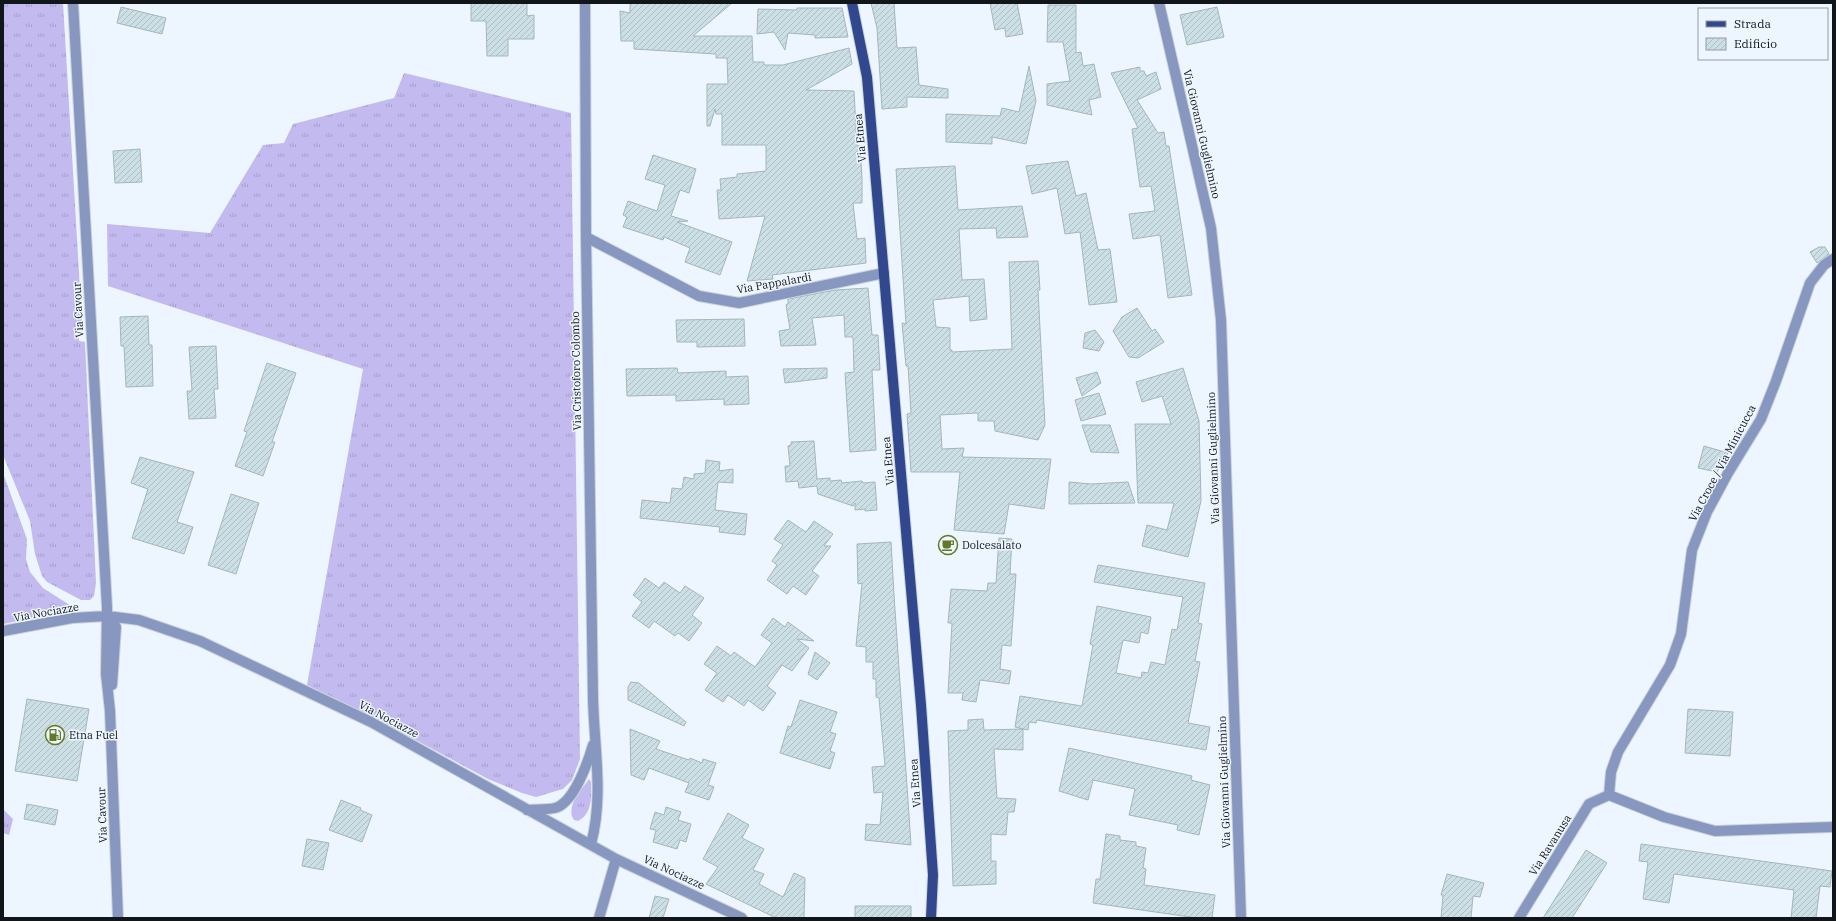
<svg xmlns="http://www.w3.org/2000/svg" width="1836" height="921" font-family="'IBM Plex Serif',serif">
  <style>
    .grass { fill: url(#grass-tufts) }
    .building { fill: url(#building-hatch); stroke: #a3b6bd }
    .lines { fill: none; stroke-linecap: round; stroke-linejoin: round }
    .minor-casing { stroke: #cad2da; stroke-width: 12 }
    .major-casing { stroke: #cad2da; stroke-width: 12 }
    .minor { stroke: #8797c0; stroke-width: 10 }
    .major { stroke: #32488e; stroke-width: 10 }
    .labels { text-anchor: middle; stroke-width: 3; stroke-linejoin: round; paint-order: stroke }
    .street-label { font-size: 11px; fill: #11161a; stroke: #edf6fe }
    .poi-label { font-size: 11px; fill: #11161a; stroke: #edf6fe; text-anchor: start }
  </style>
  <defs>
    <pattern id="grass-tufts" width="24" height="20" patternUnits="userSpaceOnUse"><rect width="24" height="20" fill="#c3baef"/><path d="M3 7l-1-3M5 7V3M7 7l1-3M15 17l-1-3M17 17v-4M19 17l1-3" fill="none" stroke="#a69fcc"/></pattern>
    <pattern id="building-hatch" width="6" height="6" patternUnits="userSpaceOnUse"><rect width="6" height="6" fill="#cbdfe5"/><path d="M-1 1l2-2M0 6l6-6M5 7l2-2" fill="none" stroke="#adbfc4"/></pattern>
  </defs>
  <rect width="100%" height="100%" fill="#edf6fe"/>
  <path class="grass" d="M 3,3 L 63,3 L 82,323 L 77,326 L 79,341 L 85,342 L 96,583 L 94,596 L 90,600 L 81,600 L 47,582 L 42,576 L 35,554 L 30,521 L 3,455 Z
    M 404,73 L 571,113 L 580,759 L 572,780 L 563,789 L 536,797 L 522,793 L 488,779 L 377,719 L 307,685 L 363,369 L 108,286 L 107,224 L 210,233 L 263,145 L 284,143 L 293,124 L 394,98 Z
    M 3,473 L 27,539 L 26,559 L 30,572 L 43,588 L 76,609 L 3,624 Z
    M 589,779 L 591,782 C 591,797 593,813 578,821 L 574,820 C 565,806 581,791 589,779 Z
    M 3,809 L 13,819 L 9,835 L 3,833 Z"/>
  <path class="building" d="M 471,3 L 527,3 L 527,16 L 534,15 L 534,39 L 508,39 L 508,56 L 487,56 L 486,21 L 471,21 Z
    M 630,3 L 732,3 L 693,36 L 752,36 L 753,62 L 764,62 L 764,65 L 783,65 L 849,48 L 852,64 L 806,90 L 854,91 L 857,146 L 860,146 L 862,178 L 862,203 L 853,203 L 857,239 L 865,238 L 866,263 L 772,275 L 773,279 L 747,281 L 765,216 L 719,219 L 717,190 L 721,190 L 720,179 L 737,177 L 737,174 L 766,171 L 766,145 L 722,145 L 722,114 L 716,114 L 715,109 L 710,126 L 707,126 L 707,84 L 728,84 L 727,58 L 716,58 L 716,54 L 634,49 L 634,41 L 621,41 L 620,11 L 630,13 Z
    M 871,3 L 894,3 L 897,48 L 916,47 L 919,85 L 948,89 L 948,98 L 907,97 L 907,107 L 882,109 L 877,28 Z
    M 990,3 L 1017,3 L 1023,34 L 1006,37 L 1005,28 L 995,30 Z
    M 1048,5 L 1076,5 L 1076,53 L 1081,52 L 1083,66 L 1094,64 L 1101,97 L 1089,100 L 1092,115 L 1047,105 L 1047,84 L 1070,81 L 1063,42 L 1047,42 Z
    M 121,7 L 166,18 L 162,34 L 117,23 Z
    M 1217,7 L 1224,37 L 1187,45 L 1180,15 Z
    M 797,8 L 842,8 L 848,37 L 815,38 L 815,35 L 788,33 L 785,50 L 774,32 L 757,34 L 758,9 L 797,10 Z
    M 1029,66 L 1036,101 L 1026,144 L 992,137 L 992,144 L 946,142 L 946,114 L 1000,116 L 1002,108 L 1019,112 Z
    M 1140,67 L 1140,71 L 1144,71 L 1146,76 L 1156,72 L 1161,89 L 1137,100 L 1158,133 L 1164,132 L 1166,146 L 1169,146 L 1192,295 L 1168,298 L 1160,235 L 1133,239 L 1129,214 L 1155,211 L 1151,186 L 1140,187 L 1132,129 L 1138,128 L 1111,73 Z
    M 140,149 L 142,182 L 115,183 L 113,151 Z
    M 653,155 L 696,169 L 689,193 L 680,190 L 671,216 L 688,221 L 677,222 L 732,242 L 720,275 L 685,262 L 690,248 L 664,237 L 663,240 L 623,227 L 627,217 L 623,215 L 628,201 L 657,211 L 665,185 L 645,179 Z
    M 1068,161 L 1076,196 L 1086,193 L 1098,250 L 1110,249 L 1117,302 L 1089,305 L 1080,232 L 1065,234 L 1057,188 L 1032,194 L 1026,166 Z
    M 955,166 L 958,210 L 1022,206 L 1028,237 L 997,238 L 996,228 L 959,229 L 962,280 L 984,279 L 987,319 L 970,321 L 969,296 L 933,300 L 936,327 L 950,328 L 950,350 L 952,350 L 952,352 L 1012,349 L 1009,262 L 1038,261 L 1040,290 L 1038,290 L 1045,425 L 1038,440 L 995,431 L 994,421 L 978,421 L 978,413 L 940,415 L 942,449 L 964,448 L 962,457 L 1051,459 L 1044,509 L 1009,504 L 1004,534 L 954,530 L 960,472 L 911,472 L 907,414 L 911,413 L 908,366 L 906,366 L 902,323 L 906,324 L 896,169 Z
    M 1819,247 L 1825,247 L 1829,254 L 1817,263 L 1810,252 Z
    M 868,288 L 872,335 L 878,335 L 880,370 L 872,370 L 876,450 L 850,452 L 845,373 L 854,372 L 853,337 L 845,337 L 844,315 L 812,318 L 816,345 L 781,346 L 779,331 L 790,329 L 786,305 L 788,304 L 788,299 L 835,290 Z
    M 1137,308 L 1152,331 L 1155,329 L 1164,342 L 1138,358 L 1129,357 L 1113,331 L 1122,317 Z
    M 148,316 L 149,345 L 152,345 L 153,386 L 126,387 L 124,346 L 121,346 L 120,317 Z
    M 744,319 L 745,346 L 697,347 L 697,342 L 677,342 L 676,320 Z
    M 1095,330 L 1104,342 L 1099,351 L 1083,348 L 1085,333 Z
    M 216,346 L 218,389 L 214,389 L 216,418 L 189,419 L 187,391 L 192,391 L 189,347 Z
    M 267,363 L 296,373 L 272,442 L 275,442 L 263,476 L 235,466 L 247,432 L 244,431 Z
    M 677,368 L 678,373 L 726,371 L 726,377 L 748,376 L 749,404 L 724,405 L 724,399 L 676,401 L 676,395 L 627,396 L 626,369 Z
    M 827,368 L 827,378 L 785,383 L 783,369 Z
    M 1183,368 L 1199,421 L 1201,501 L 1188,557 L 1142,546 L 1147,525 L 1167,530 L 1174,503 L 1138,503 L 1135,424 L 1171,424 L 1162,396 L 1142,402 L 1136,382 Z
    M 1097,372 L 1101,383 L 1082,396 L 1076,378 Z
    M 1099,393 L 1106,414 L 1081,421 L 1075,400 Z
    M 1082,425 L 1110,425 L 1119,453 L 1091,452 Z
    M 814,441 L 817,479 L 830,478 L 830,481 L 841,480 L 842,483 L 862,481 L 863,483 L 875,482 L 877,510 L 865,511 L 865,509 L 855,510 L 855,503 L 853,506 L 818,494 L 817,486 L 799,488 L 798,481 L 786,482 L 785,466 L 790,466 L 788,446 L 791,445 L 791,442 Z
    M 1704,446 L 1728,453 L 1717,472 L 1698,468 Z
    M 140,457 L 194,472 L 177,522 L 193,527 L 184,554 L 132,538 L 148,489 L 131,483 Z
    M 706,460 L 720,462 L 719,471 L 733,469 L 733,483 L 718,482 L 715,510 L 747,514 L 745,535 L 719,532 L 720,527 L 640,518 L 642,500 L 670,503 L 672,488 L 682,489 L 684,477 L 694,479 L 694,474 L 705,473 Z
    M 1069,482 L 1091,484 L 1128,482 L 1135,503 L 1069,504 Z
    M 231,494 L 259,503 L 236,574 L 208,565 Z
    M 788,520 L 806,532 L 814,521 L 833,534 L 824,546 L 831,546 L 812,571 L 819,576 L 806,595 L 793,586 L 787,594 L 767,580 L 777,565 L 772,561 L 783,545 L 774,539 Z
    M 999,538 L 1012,539 L 1010,574 L 1016,574 L 1011,646 L 1002,645 L 1000,669 L 1011,671 L 1009,684 L 980,680 L 976,702 L 962,700 L 963,693 L 948,693 L 952,623 L 948,623 L 951,589 L 987,591 L 988,583 L 996,583 Z
    M 891,542 L 894,595 L 911,845 L 865,840 L 866,824 L 880,825 L 883,792 L 874,793 L 872,767 L 885,766 L 879,698 L 876,697 L 876,679 L 873,679 L 873,662 L 866,662 L 866,647 L 856,646 L 862,583 L 858,584 L 857,544 Z
    M 1098,565 L 1205,583 L 1198,623 L 1202,624 L 1195,661 L 1200,662 L 1188,723 L 1210,727 L 1206,750 L 1037,720 L 1036,723 L 1029,722 L 1028,730 L 1023,729 L 1023,750 L 994,749 L 997,798 L 1016,799 L 1014,812 L 1008,812 L 1006,835 L 991,834 L 991,861 L 996,861 L 996,884 L 953,886 L 948,731 L 968,730 L 968,720 L 983,719 L 984,730 L 1023,729 L 1015,727 L 1020,696 L 1082,706 L 1093,645 L 1090,644 L 1097,606 L 1151,617 L 1148,634 L 1141,632 L 1139,643 L 1123,640 L 1116,673 L 1141,678 L 1142,672 L 1148,673 L 1151,662 L 1165,665 L 1172,629 L 1177,630 L 1183,597 L 1094,582 Z
    M 645,578 L 659,588 L 664,582 L 680,593 L 685,586 L 704,598 L 692,615 L 702,623 L 689,641 L 678,633 L 675,636 L 654,621 L 649,628 L 632,616 L 642,602 L 633,595 Z
    M 773,618 L 785,627 L 788,622 L 814,641 L 797,639 L 809,648 L 792,671 L 782,665 L 767,686 L 776,693 L 763,711 L 748,700 L 744,706 L 728,695 L 723,702 L 705,690 L 717,673 L 704,664 L 717,646 L 731,656 L 734,652 L 755,667 L 772,643 L 761,635 Z
    M 815,652 L 830,663 L 817,680 L 808,674 Z
    M 631,682 L 639,683 L 686,722 L 684,726 L 628,700 L 628,687 Z
    M 27,699 L 89,709 L 77,781 L 15,771 Z
    M 800,700 L 837,712 L 830,732 L 836,734 L 830,751 L 835,753 L 830,769 L 780,753 L 788,726 L 791,727 Z
    M 1688,709 L 1733,712 L 1730,756 L 1685,753 Z
    M 630,729 L 660,741 L 656,749 L 689,760 L 690,758 L 702,763 L 703,759 L 716,763 L 708,785 L 714,787 L 709,800 L 685,792 L 689,783 L 649,768 L 644,780 L 631,775 Z
    M 1069,748 L 1192,776 L 1191,780 L 1210,785 L 1199,835 L 1177,830 L 1178,825 L 1129,815 L 1135,789 L 1093,780 L 1088,800 L 1059,791 Z
    M 341,800 L 361,808 L 360,810 L 372,815 L 362,842 L 329,830 Z
    M 27,804 L 58,810 L 55,825 L 24,819 Z
    M 666,807 L 681,812 L 678,820 L 691,824 L 686,842 L 680,840 L 677,849 L 653,842 L 656,830 L 650,829 L 655,812 L 664,815 Z
    M 728,813 L 749,825 L 742,838 L 764,849 L 753,870 L 764,874 L 759,884 L 783,897 L 794,873 L 805,878 L 804,918 L 776,918 L 706,884 L 718,867 L 703,859 Z
    M 1106,834 L 1120,836 L 1120,840 L 1136,842 L 1136,846 L 1146,848 L 1143,868 L 1146,869 L 1144,885 L 1215,895 L 1212,918 L 1197,918 L 1093,903 L 1096,879 L 1100,879 Z
    M 307,839 L 329,843 L 323,870 L 302,866 Z
    M 1641,844 L 1832,871 L 1830,887 L 1820,886 L 1816,918 L 1791,918 L 1794,890 L 1674,874 L 1669,903 L 1643,899 L 1648,862 L 1639,861 Z
    M 1586,850 L 1607,863 L 1572,918 L 1543,918 Z
    M 1447,874 L 1484,883 L 1480,897 L 1473,896 L 1471,918 L 1441,918 L 1443,895 L 1441,895 Z
    M 655,896 L 669,899 L 663,918 L 649,918 Z
    M 855,906 L 911,906 L 911,918 L 855,918 Z"/>
  <g class="lines">
    <g class="minor-casing">
      <path id="minor" d="M 73,3 L 107,607 L 106,674 L 110,711 L 118,918
        M 585,3 L 586,237 L 593,698 C 594,747 604,796 591,844
        M 1159,3 L 1211,228 L 1221,320 L 1241,918
        M 586,237 L 699,296 L 739,303 L 884,273
        M 107,616 L 116,627 L 112,685
        M 3,631 L 72,618 L 107,616 L 139,620 L 200,641 L 371,722 L 616,859 L 742,918
        M 1609,795 L 1611,772 L 1618,752 L 1670,665 L 1681,634 L 1692,550 L 1707,512 L 1728,473 L 1761,419 L 1776,381 L 1810,283 L 1824,265 L 1833,259
        M 1609,795 L 1664,817 L 1715,831 L 1833,827
        M 527,810 C 536,809 547,810 555,808 C 574,803 588,762 593,745
        M 599,918 L 616,859
        M 1519,918 L 1589,804 L 1609,795"/>
    </g>
    <g class="major-casing">
      <path id="major" d="M 852,3 L 867,77 L 902,485 L 921,705 L 933,875 L 931,918"/>
    </g>
    <use href="#minor" class="minor"/>
    <use href="#major" class="major"/>
  </g>
  <defs>
    <g id="cafe-ring" transform="scale(1)"><circle r="9.5" fill="#edf6fe" stroke="#647828" stroke-width="1.5"/><path d="M-5.5-4.5H6V0H3Q3 3.5 0 3.5H-2.5Q-5.5 3.5-5.5 0ZM3-3.2v2h1.7v-2ZM-6 4.5H4V6H-6Z" fill="#647828"/></g>
    <g id="fuel-ring" transform="scale(1)"><circle r="9.5" fill="#edf6fe" stroke="#647828" stroke-width="1.5"/><path d="M-5.5-6h7V0h2V4h1.3V-2.5L3-4.5l.8-.8L6-3V5H2.5V1h-1V6h-7ZM-4.2-4.7v3.2H.2V-4.7Z" fill="#647828"/></g>
  </defs>
  <g fill-rule="evenodd">
    <use href="#cafe-ring" x="948" y="545"/>
    <use href="#fuel-ring" x="55" y="735"/>
  </g>
  <g class="labels">
    <g class="street-label">
      <text transform="translate(1202 134) rotate(77)" y="4">Via Giovanni Guglielmino</text>
      <text transform="translate(860 138) rotate(-95)" y="4">Via Etnea</text>
      <text transform="translate(774 283) rotate(-10)" y="4">Via Pappalardi</text>
      <text transform="translate(78 310) rotate(-93)" y="4">Via Cavour</text>
      <text transform="translate(576 371) rotate(-91)" y="4">Via Cristoforo Colombo</text>
      <text transform="translate(1213 458) rotate(-92)" y="4">Via Giovanni Guglielmino</text>
      <text transform="translate(888 461) rotate(-95)" y="4">Via Etnea</text>
      <text transform="translate(1722 463) rotate(-62)" y="4">Via Croce / Via Minicucca</text>
      <text transform="translate(46 612) rotate(-10)" y="4">Via Nociazze</text>
      <text transform="translate(389 719) rotate(28)" y="4">Via Nociazze</text>
      <text transform="translate(1224 782) rotate(-92)" y="4">Via Giovanni Guglielmino</text>
      <text transform="translate(915 783) rotate(-94)" y="4">Via Etnea</text>
      <text transform="translate(102 815) rotate(-92)" y="4">Via Cavour</text>
      <text transform="translate(1550 845) rotate(-58)" y="4">Via Ravanusa</text>
      <text transform="translate(674 872) rotate(25)" y="4">Via Nociazze</text>
    </g>
    <g class="poi-label">
      <text x="962" y="549">Dolcesalato</text>
      <text x="69" y="739">Etna Fuel</text>
    </g>
  </g>
  <rect width="1836" height="921" fill="none" stroke="#11161a" stroke-width="8"/>
  <rect x="1698" y="8" width="130" height="52" fill="#edf6fe" stroke="#959ca3"/>
  <rect x="1706" y="21" width="20" height="6" fill="#32488e" stroke="#959ca3"/>
  <text x="1734" y="28" font-size="12" fill="#11161a">Strada</text>
  <rect x="1706" y="38" width="20" height="12" fill="url(#building-hatch)" stroke="#959ca3"/>
  <text x="1734" y="48" font-size="12" fill="#11161a">Edificio</text>
</svg>
